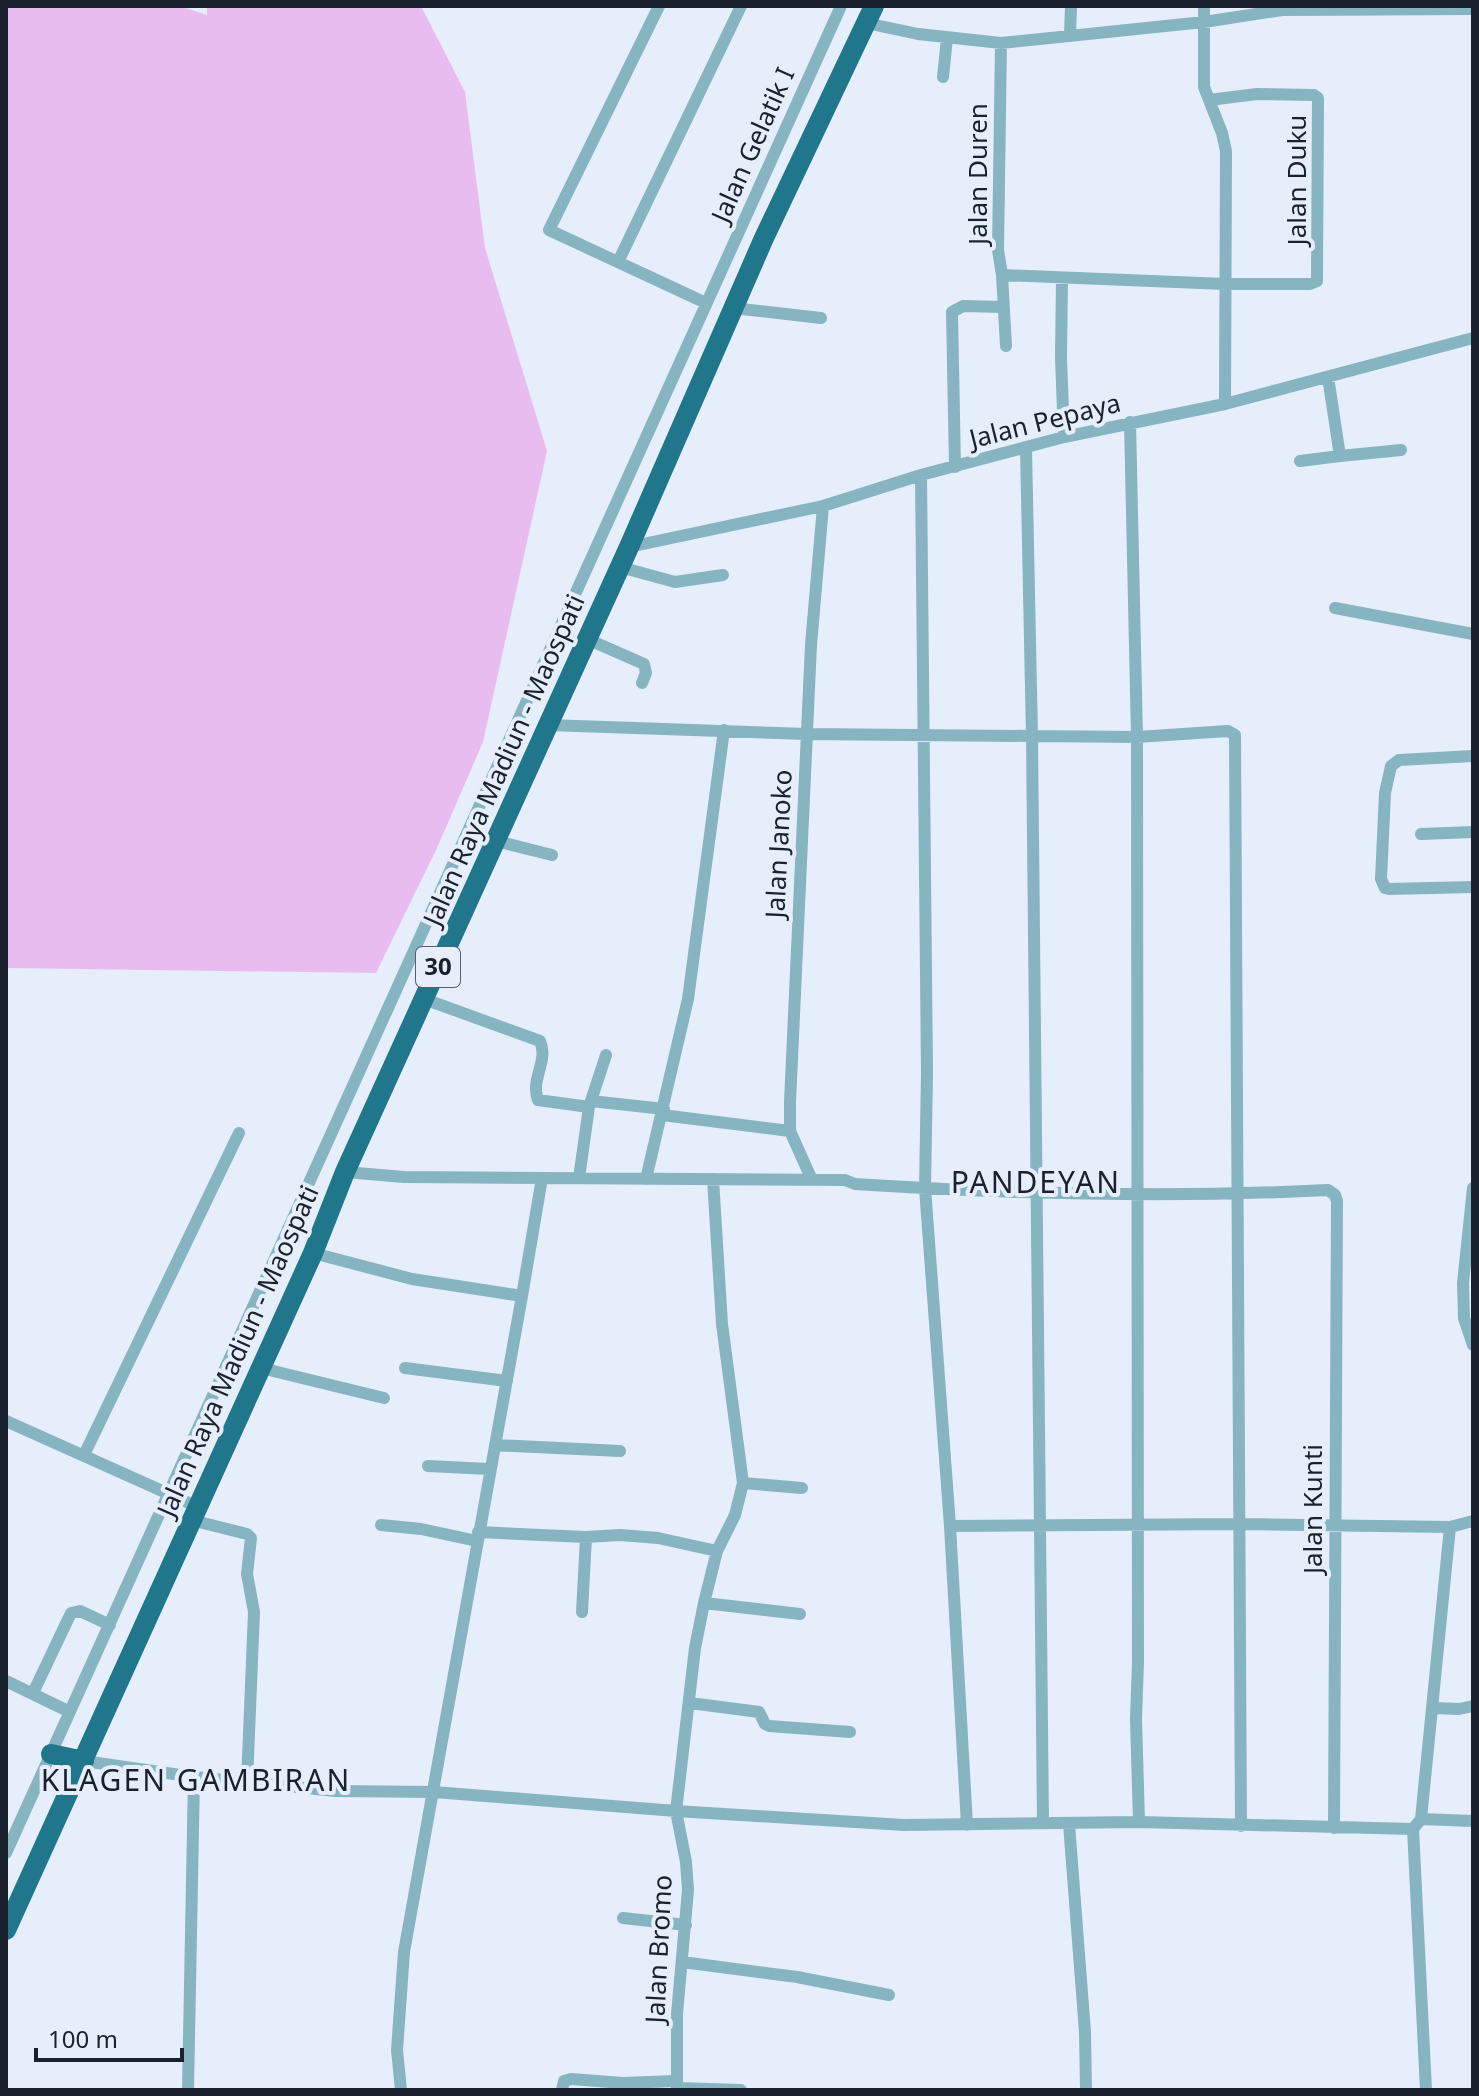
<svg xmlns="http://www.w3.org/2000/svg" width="1479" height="2096" font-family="'Noto Sans',sans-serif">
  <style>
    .green { fill: #e9bcf0 }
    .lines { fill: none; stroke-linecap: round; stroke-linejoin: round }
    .minor { stroke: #87b4c1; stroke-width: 12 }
    .trunk { stroke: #20768a; stroke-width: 20 }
    .labels { text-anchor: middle; stroke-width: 8; stroke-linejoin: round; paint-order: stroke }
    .shield { fill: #e5eefa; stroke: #565e6a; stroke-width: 2 }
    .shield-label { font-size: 24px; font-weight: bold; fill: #19212c }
    .street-label { font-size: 26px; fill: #19212c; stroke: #e5eefa }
    .quarter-label { font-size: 30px; letter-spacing: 2px; fill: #19212c; stroke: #e5eefa }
  </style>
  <rect width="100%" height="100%" fill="#e5eefa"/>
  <path class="green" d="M 6,6 L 180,6 L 207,15 L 207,6 L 421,6 L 465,92 L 485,248 L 547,451 L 483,742 L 437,848 L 376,973 L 6,968 Z"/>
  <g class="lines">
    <path class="minor" d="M 659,6 L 549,230 L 706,303
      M 1204,6 L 1204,87 L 1222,133 L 1226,151 L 1225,404
      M 866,23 L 918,34 L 1001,43 L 1204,22 L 1282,10 L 1473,9
      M 1070,36 L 1071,6
      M 1001,43 L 998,250 L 1002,275 L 1225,284 L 1310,284 L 1317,281 L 1318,98 L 1314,95 L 1257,94 L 1209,100
      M 943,77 L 947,38
      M 618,262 L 741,6
      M 1002,275 L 1006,346
      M 1062,278 L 1061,358 L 1064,437
      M 733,308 L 821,318
      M 1328,377 L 1340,456 L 1401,450
      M 1130,422 L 1137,737 L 1138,1662 L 1136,1719 L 1139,1822
      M 1026,448 L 1032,736 L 1043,1823
      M 1300,461 L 1340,456
      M 955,467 L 952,312 L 963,306 L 1003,307
      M 921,475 L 927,1073 L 925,1188 L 950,1526 L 967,1825
      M 629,547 L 823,506 L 921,475 L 1064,437 L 1225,404 L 1473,338
      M 620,567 L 675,582 L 723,575
      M 1335,608 L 1473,634
      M 587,639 L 644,664 L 646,673 L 642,683
      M 548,725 L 806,734 L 1032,736 L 1137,737 L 1228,731 L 1235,735 L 1241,1826
      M 1473,756 L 1399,760 L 1391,766 L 1385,793 L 1381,879 L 1385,888 L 1389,889 L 1473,887
      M 1421,834 L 1473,832
      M 496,841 L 552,855
      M 424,999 L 540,1041 C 549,1061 530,1079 538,1100 L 589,1107 L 606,1055
      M 591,1101 L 664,1109
      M 662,1115 L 790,1131
      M 345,1172 L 404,1177 L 845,1180 L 855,1184 C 1012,1194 1171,1198 1328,1190 L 1335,1195 L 1337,1201 L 1334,1828
      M 579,1178 L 589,1107
      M 646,1179 L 688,999 L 724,730
      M 812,1180 L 790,1131 L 790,1102 L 811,645 L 823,506
      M 1473,1188 L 1463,1283 L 1464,1318 L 1473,1345
      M 313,1253 L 412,1279 L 522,1296 L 404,1952 L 397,2050 L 401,2090
      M 522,1296 L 542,1178
      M 261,1368 L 384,1398
      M 405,1368 L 507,1381
      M 6,1421 L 198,1507
      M 495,1445 L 620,1451
      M 84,1455 L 239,1133
      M 428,1466 L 489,1469
      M 743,1483 L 802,1488
      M 191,1520 L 247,1534 L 251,1538 L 247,1574 L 254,1612 L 247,1782
      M 381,1525 L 421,1529 L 477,1541
      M 950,1526 L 1240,1524 L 1450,1527 L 1473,1521
      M 478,1532 L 586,1537 L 620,1535 L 658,1538 L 717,1551
      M 704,1603 L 800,1614
      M 582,1612 L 586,1537
      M 6,1681 L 70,1712
      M 33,1693 L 71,1613 L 80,1611 L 110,1625
      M 690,1703 L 759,1712 L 765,1724 L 769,1726 L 850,1732
      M 1434,1708 L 1459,1709 L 1473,1706
      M 84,1761 L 194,1777 L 336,1791 L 434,1792 L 676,1811 L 904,1825 L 1139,1822 L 1413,1829 L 1421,1819 L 1450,1527
      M 1421,1819 L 1473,1821
      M 1069,1824 L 1085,2032 L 1086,2090
      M 1413,1829 L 1426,2090
      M 6,1853 L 841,6
      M 623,1918 L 686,1925
      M 682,1962 L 797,1977 L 889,1995
      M 677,2088 L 741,2090
      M 188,2090 L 194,1777
      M 562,2090 L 564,2081 L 571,2079 L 623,2083 L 676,2081
      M 677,2090 L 677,2014 L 688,1890 L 686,1862 L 676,1811 L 695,1648 L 704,1603 L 717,1551 L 735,1515 L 743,1483 L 722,1324 L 713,1179"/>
    <path class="trunk" d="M 51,1754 L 84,1761
      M 6,1930 L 313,1253 L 345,1172 L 629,547 L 764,238 L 874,6"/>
  </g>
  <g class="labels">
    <rect class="shield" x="416" y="947" width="44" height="40" rx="6"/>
    <g class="shield-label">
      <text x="438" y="975">30</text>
    </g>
    <g class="street-label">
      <text transform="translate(753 145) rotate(-66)" y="9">Jalan Gelatik I</text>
      <text transform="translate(978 174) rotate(-90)" y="9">Jalan Duren</text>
      <text transform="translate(1297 180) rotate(-90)" y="9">Jalan Duku</text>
      <text transform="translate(1045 421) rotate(-14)" y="9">Jalan Pepaya</text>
      <text transform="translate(504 760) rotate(-66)" y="9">Jalan Raya Madiun - Maospati</text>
      <text transform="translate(779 844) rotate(-87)" y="9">Jalan Janoko</text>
      <text transform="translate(238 1351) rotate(-66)" y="9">Jalan Raya Madiun - Maospati</text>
      <text transform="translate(1313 1509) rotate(-90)" y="9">Jalan Kunti</text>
      <text transform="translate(659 1949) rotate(-87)" y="9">Jalan Bromo</text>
    </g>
    <g class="quarter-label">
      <text x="1036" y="1193">PANDEYAN</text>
      <text x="196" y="1791">KLAGEN GAMBIRAN</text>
    </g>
  </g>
  <rect width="1479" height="2096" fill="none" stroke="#19212c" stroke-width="16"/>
  <path d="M36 2048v12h146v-12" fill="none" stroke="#19212c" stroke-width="4"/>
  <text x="48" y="2048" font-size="24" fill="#19212c" stroke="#e5eefa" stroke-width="6" paint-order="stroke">100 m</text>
</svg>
